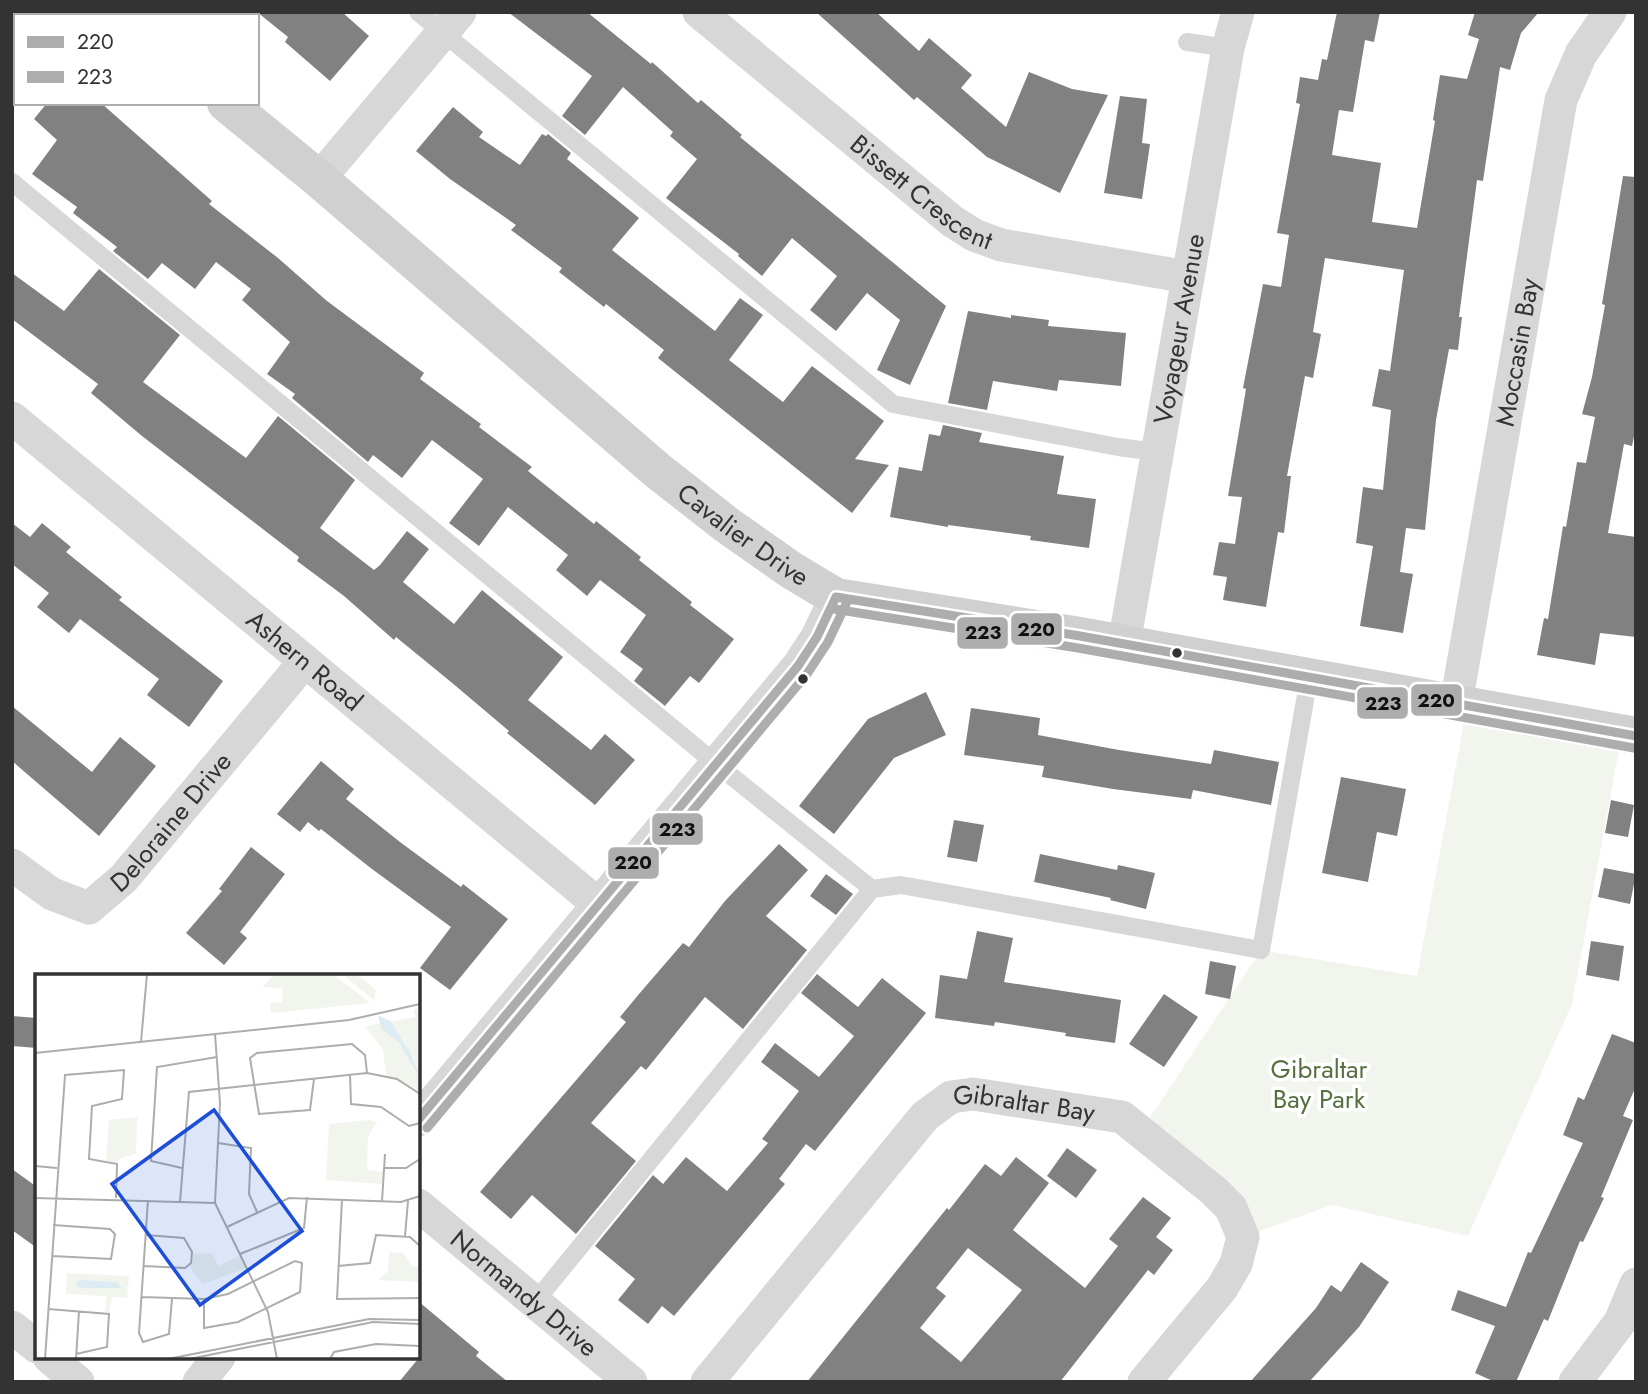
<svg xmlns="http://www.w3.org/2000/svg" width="1648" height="1394" font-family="Jost,sans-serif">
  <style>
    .green { fill: #f1f5ed }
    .building { fill: #818181; fill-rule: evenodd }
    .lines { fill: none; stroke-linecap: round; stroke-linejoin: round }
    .lane { stroke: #d7d7d7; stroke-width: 18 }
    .street { stroke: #d7d7d7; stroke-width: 33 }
    .secondary { stroke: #d0d0d0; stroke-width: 38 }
    .bus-1-casing { stroke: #fff; stroke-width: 14 }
    .bus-2-casing { stroke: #fff; stroke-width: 14 }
    .bus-1 { stroke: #adadad; stroke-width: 9 }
    .bus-2 { stroke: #adadad; stroke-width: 9 }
    .bus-dot { fill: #333; stroke: #fff; stroke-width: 2.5 }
    .labels { text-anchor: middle; stroke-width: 7; stroke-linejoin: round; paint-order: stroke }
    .street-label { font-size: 26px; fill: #333; stroke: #fff }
    .park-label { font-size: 26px; fill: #56703f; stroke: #fff }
    .inset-road { fill: none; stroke: #adadad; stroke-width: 2 }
    .view { fill: #1d4ed8; fill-opacity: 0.15; stroke: #1d4ed8; stroke-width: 3.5 }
    .inset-edge { fill: none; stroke: #333; stroke-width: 3.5 }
    .line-badge { stroke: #fff; stroke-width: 2.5 }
    .pale-badge-label { font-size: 19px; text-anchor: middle; font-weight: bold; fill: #111 }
  </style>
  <rect width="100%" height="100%" fill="#fff"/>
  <path class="green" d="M 1467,706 L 1622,734 L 1572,1004 L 1468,1236 L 1332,1205 L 1243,1237 L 1139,1130 L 1156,1109 L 1261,950 L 1417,976 Z"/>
  <path class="building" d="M 257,12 L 342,12 L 369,36 L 330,81 L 285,42 L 288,37 Z
    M 508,12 L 587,12 L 651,64 L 652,62 L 698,103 L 701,100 L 742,135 L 740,137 L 946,306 L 910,385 L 877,370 L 900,320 L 867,293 L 836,331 L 810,310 L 837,276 L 792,238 L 762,276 L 738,256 L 739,254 L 666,198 L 697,159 L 670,136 L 673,132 L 623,87 L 585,135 L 562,116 L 592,76 Z
    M 816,12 L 876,12 L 919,51 L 929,38 L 972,75 L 961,88 L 1006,127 L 1029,72 L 1072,89 L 1108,95 L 1060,193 L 987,157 L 917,97 L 914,100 Z
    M 1337,12 L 1380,12 L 1374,42 L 1365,40 L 1353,112 L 1339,110 L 1332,155 L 1381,163 L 1372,222 L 1417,228 L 1435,121 L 1433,120 L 1440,75 L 1467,79 L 1479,39 L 1468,35 L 1475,12 L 1539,12 L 1521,33 L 1510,70 L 1500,67 L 1483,181 L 1477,180 L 1459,317 L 1462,317 L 1458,350 L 1449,349 L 1436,420 L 1425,530 L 1406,528 L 1400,572 L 1413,574 L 1403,633 L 1360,626 L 1373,546 L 1356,543 L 1363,487 L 1383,490 L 1391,410 L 1372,406 L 1379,369 L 1390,371 L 1404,270 L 1325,258 L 1313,332 L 1321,334 L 1313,378 L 1305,376 L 1287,476 L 1291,476 L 1284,533 L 1278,532 L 1266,607 L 1223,600 L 1227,577 L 1213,575 L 1219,542 L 1235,544 L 1242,497 L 1228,496 L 1246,389 L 1243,388 L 1263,284 L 1281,287 L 1289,235 L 1277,233 L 1300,104 L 1296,103 L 1300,77 L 1318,80 L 1322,59 L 1327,60 Z
    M 1120,96 L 1147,99 L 1142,143 L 1150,144 L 1142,199 L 1104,193 Z
    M 47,103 L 101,103 L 212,201 L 209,204 L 278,258 L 327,301 L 424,373 L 420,379 L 481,424 L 479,427 L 532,467 L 528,471 L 594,524 L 596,521 L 641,557 L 639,560 L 692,602 L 690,605 L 734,639 L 699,683 L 690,676 L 665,706 L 634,681 L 643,669 L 620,652 L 646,615 L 600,580 L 587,596 L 556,570 L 568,555 L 508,507 L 479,546 L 449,523 L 483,479 L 432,440 L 402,478 L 373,455 L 368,462 L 292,398 L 295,394 L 267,374 L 290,342 L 242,300 L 251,289 L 216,262 L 195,289 L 162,263 L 148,279 L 113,251 L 117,247 L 73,213 L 77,207 L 32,174 L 57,140 L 34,119 Z
    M 453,107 L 483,132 L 479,137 L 520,165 L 542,134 L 546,136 L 548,134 L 571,153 L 567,159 L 639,218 L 612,250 L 715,331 L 740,298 L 763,315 L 729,360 L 783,402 L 812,366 L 884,421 L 855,459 L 889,465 L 852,513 L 658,358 L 664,350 L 606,304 L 604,307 L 559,272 L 562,268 L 511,230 L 516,225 L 450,179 L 416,151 Z
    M 1623,176 L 1636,177 L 1636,427 L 1632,446 L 1624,444 L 1608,533 L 1636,537 L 1636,637 L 1600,633 L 1595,665 L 1537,655 L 1544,618 L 1548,619 L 1563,526 L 1566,527 L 1577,462 L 1586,463 L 1595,417 L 1582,414 L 1592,377 L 1605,305 L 1602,304 Z
    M 99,269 L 180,335 L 143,382 L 246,458 L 278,416 L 355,480 L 320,528 L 374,570 L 380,565 L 407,531 L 429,549 L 403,582 L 454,624 L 482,590 L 563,657 L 528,700 L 591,750 L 605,734 L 635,760 L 595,805 L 507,733 L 509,731 L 451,682 L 396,637 L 394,640 L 344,596 L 297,561 L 299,557 L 142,436 L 91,393 L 98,384 L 12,319 L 12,273 L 64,311 Z
    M 968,311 L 1011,318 L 1011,315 L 1049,320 L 1048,326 L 1126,333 L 1121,386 L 1059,380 L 1057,391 L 993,381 L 987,410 L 948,403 Z
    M 943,425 L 982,433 L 979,442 L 1064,456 L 1057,494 L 1096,499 L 1089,548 L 1030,540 L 1031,536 L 948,525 L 948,527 L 890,517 L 899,467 L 922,471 L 929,434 L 940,436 Z
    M 12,523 L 30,537 L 42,523 L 71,547 L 66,552 L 122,597 L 119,600 L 223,681 L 189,727 L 147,695 L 159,679 L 80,619 L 69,633 L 37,607 L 49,593 L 12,564 Z
    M 926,692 L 946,735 L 894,758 L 834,834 L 799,806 L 868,719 Z
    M 12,706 L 92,772 L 120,737 L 156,766 L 99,836 L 12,761 Z
    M 971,708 L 1040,718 L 1038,735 L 1119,750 L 1211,764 L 1214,750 L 1279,762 L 1271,805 L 1193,790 L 1191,799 L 1113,789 L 1042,777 L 1044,766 L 964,755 Z
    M 321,761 L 354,789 L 346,799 L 400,842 L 461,887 L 463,884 L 508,919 L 450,990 L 420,968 L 451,927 L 372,869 L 321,829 L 319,831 L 308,822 L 300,832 L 277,814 Z
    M 1341,777 L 1406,789 L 1397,836 L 1377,832 L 1368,882 L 1322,873 Z
    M 1611,800 L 1634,805 L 1628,837 L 1605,833 Z
    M 954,820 L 984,825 L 977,862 L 947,857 Z
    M 779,844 L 808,870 L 766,916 L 807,950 L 743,1029 L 705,997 L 646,1070 L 641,1066 L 591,1123 L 636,1161 L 576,1234 L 532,1195 L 511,1219 L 480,1192 L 626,1022 L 620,1017 L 639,994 L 683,943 L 689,947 L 725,901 Z
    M 251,847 L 285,874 L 240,932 L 247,938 L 224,965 L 186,933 L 222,891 L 219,889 Z
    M 1040,854 L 1117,870 L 1118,865 L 1155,873 L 1146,909 L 1110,900 L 1111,898 L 1034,882 Z
    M 1604,868 L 1636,874 L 1630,904 L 1598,897 Z
    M 826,874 L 853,894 L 836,915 L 810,896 Z
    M 977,931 L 1013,938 L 1004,982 L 1121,1000 L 1115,1043 L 1065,1036 L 1066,1033 L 995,1022 L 994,1026 L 935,1018 L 940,975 L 967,979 Z
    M 1591,941 L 1624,946 L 1619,981 L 1586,975 Z
    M 1210,961 L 1236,966 L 1230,999 L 1205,994 Z
    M 817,974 L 858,1007 L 882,978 L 926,1013 L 815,1151 L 806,1144 L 779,1179 L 785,1184 L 674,1316 L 662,1306 L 648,1324 L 618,1300 L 635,1279 L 595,1246 L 653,1175 L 663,1184 L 686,1157 L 727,1191 L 768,1143 L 762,1139 L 799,1091 L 761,1062 L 775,1043 L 819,1077 L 854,1036 L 801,993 Z
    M 1164,994 L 1198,1017 L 1164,1067 L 1129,1044 Z
    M 12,1016 L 37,1018 L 37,1048 L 12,1046 Z
    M 1612,1034 L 1636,1043 L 1636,1086 L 1623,1116 L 1633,1120 L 1601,1197 L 1604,1198 L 1583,1242 L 1580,1241 L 1548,1321 L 1544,1319 L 1516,1382 L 1495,1382 L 1475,1373 L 1495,1326 L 1451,1310 L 1458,1290 L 1506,1307 L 1528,1252 L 1531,1253 L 1583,1143 L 1563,1135 L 1578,1097 L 1584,1100 Z
    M 1067,1148 L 1097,1170 L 1076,1198 L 1047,1176 Z
    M 1016,1157 L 1049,1183 L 1013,1230 L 1085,1288 L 1118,1246 L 1109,1239 L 1143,1197 L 1171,1218 L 1156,1237 L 1173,1250 L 1154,1275 L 1148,1270 L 1060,1382 L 807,1382 L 947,1208 L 949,1210 L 985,1164 L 1001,1176 ZM 968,1248 L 1022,1290 L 961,1362 L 920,1328 L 946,1296 L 936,1288 Z
    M 12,1169 L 37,1187 L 37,1248 L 12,1230 Z
    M 1361,1262 L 1389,1282 L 1359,1327 L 1309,1382 L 1250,1382 L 1316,1308 L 1331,1285 L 1341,1292 Z
    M 418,1301 L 479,1352 L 476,1356 L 508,1382 L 399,1382 L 418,1359 Z"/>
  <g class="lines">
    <path class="lane" d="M 418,12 L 893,404 L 1118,447 L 1157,452
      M 1187,42 L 1228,48
      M 12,182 L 715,763 L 872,889 L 901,885 L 1261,950 L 1309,678
      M 534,1303 L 872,889"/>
    <g class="street">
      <path id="s1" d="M 699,12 L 952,221 L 974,235 L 1001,245 L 1188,277"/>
      <path d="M 319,179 L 460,12"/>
      <path id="s2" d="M 12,418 L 598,904"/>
      <path id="s3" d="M 1124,644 L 1228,48 L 1238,12"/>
      <path id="s4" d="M 1456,704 L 1561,100 L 1581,54 L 1610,12"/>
      <path id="s5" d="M 12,865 L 52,894 L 89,908 L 124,878 L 305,661"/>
      <path d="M 418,1120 L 798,666 L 817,637 L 836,597"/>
      <path id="s6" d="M 418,1205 L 631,1382"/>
      <path d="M 12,1327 L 37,1347"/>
      <path d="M 49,1357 L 78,1382"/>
      <path d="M 199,1382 L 219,1357"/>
      <path id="s7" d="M 707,1382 L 925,1116 L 951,1097 L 973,1094 L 1122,1117 L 1214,1191 L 1231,1208 L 1243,1237 L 1236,1264 L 1222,1288 L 1144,1382"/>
      <path d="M 1575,1382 L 1620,1322 L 1636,1284"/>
    </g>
    <g class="secondary">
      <path d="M 114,12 L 119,16"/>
      <path id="s8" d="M 226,103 L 319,179 L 658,471 L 727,525 L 791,570 L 836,597 L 1080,636 L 1636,736"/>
    </g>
    <g class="bus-1-casing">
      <path id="bus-1" d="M 836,597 L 1080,636 L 1636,736
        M 418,1120 L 798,666 L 817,637 L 836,597"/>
    </g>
    <g class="bus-2-casing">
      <path id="bus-2" d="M 834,609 L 1078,648 L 1634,748
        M 427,1128 L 807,674 L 828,642 L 847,602"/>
    </g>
    <use href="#bus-1" class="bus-1"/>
    <use href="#bus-2" class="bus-2"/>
  </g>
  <g class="bus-dot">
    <circle cx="1177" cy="653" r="6"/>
    <circle cx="803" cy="679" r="6"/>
  </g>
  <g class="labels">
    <g class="street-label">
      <text dy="9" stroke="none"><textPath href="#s1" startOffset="287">Bissett Crescent</textPath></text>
      <text dy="9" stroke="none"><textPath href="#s3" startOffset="320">Voyageur Avenue</textPath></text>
      <text dy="9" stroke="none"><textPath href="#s4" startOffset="357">Moccasin Bay</textPath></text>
      <text dy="9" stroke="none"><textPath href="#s8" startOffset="674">Cavalier Drive</textPath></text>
      <text dy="9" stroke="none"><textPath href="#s2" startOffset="380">Ashern Road</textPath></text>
      <text dy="9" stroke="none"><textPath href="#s5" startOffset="208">Deloraine Drive</textPath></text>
      <text dy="9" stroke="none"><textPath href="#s7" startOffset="450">Gibraltar Bay</textPath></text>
      <text dy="9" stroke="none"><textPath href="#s6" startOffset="138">Normandy Drive</textPath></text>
    </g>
    <g class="park-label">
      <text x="1319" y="1078">Gibraltar<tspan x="1319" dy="30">Bay Park</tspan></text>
    </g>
  </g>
  <g transform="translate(35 974)">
    <rect width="385" height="385" fill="#fff"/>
    <path d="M 240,0 L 298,0 L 335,29 L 236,39 L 235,29 L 247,28 L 248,14 L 227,13 ZM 307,0 L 322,0 L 341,16 L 339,26 ZM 385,34 L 385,120 L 351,101 L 348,76 L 330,52 L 381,43 L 378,36 ZM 102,143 L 101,180 L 85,184 L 82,190 L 71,189 L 74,146 ZM 334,146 L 342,148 L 333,163 L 332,196 L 349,198 L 348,210 L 291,206 L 294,150 ZM 354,278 L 369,279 L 376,292 L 385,293 L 385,308 L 343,306 L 353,297 ZM 177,279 L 183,292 L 206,281 L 212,294 L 167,310 L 155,293 L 157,280 ZM 32,299 L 94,302 L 92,324 L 77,323 L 74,339 L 70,338 L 71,322 L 31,320 Z" fill="#f1f5ed"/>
    <path d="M 343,41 L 356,48 L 373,76 L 371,69 L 385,104 L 365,70 L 346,54 ZM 45,306 L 82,308 L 87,314 L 46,314 L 40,310 Z" fill="#ddebf3"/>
    <path class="inset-road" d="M 180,60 L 185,129 L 180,229 L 233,338 L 242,385M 106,68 L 112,0M 0,79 L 314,46 L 385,30M 315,101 L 316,130 L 346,133 L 374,152 L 385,149M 279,105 L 275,136 L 224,140 L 215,84 L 222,79 L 317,70 L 330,81 L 332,99M 183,169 L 216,174 L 214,220 L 222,238M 0,192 L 22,194M 147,194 L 116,187 L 122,93 L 182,83M 349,194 L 371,194 L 385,185M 0,224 L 180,229M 307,225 L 302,325 L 385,324M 113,226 L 104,359 L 108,368 L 134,360 L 137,325M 347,227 L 350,180M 145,228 L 154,118 L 332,99 L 362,105 L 385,120M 192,253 L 254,224 L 366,228 L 385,222M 370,262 L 373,227M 205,280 L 269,254 L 272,223M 17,282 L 76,285 L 80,260 L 75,255 L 18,251M 109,292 L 150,294 L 156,289 L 157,278 L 149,264 L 111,261M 303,292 L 335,289 L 341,261 L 375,263 L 385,272M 107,323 L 169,325 L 193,320 L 260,287 L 267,289 L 265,318 L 203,348 L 169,354 L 169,325M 13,335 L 74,340 L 72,373 L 41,380M 10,385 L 30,101 L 89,96 L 87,125 L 57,132 L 54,185 L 82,190 L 81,224M 41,385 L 44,337M 133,385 L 334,345 L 385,346M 154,385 L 338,348 L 385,350M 295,385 L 299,378 L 341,370 L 385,372"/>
    <path class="view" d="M 179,136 L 267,257 L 165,331 L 77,210 Z"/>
    <rect width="385" height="385" class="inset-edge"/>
  </g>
  <g class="line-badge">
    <rect x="1010" y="612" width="53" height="34" rx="7" fill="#adadad"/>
    <rect x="956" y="616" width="53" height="34" rx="7" fill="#adadad"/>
    <rect x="1410" y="683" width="53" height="34" rx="7" fill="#adadad"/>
    <rect x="1356" y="686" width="53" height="34" rx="7" fill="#adadad"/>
    <rect x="651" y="812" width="53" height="34" rx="7" fill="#adadad"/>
    <rect x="607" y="846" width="53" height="34" rx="7" fill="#adadad"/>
  </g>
  <g class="pale-badge-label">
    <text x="1036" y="636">220</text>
    <text x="983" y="639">223</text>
    <text x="1436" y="707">220</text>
    <text x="1383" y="710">223</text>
    <text x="677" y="836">223</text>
    <text x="633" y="869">220</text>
  </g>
  <rect width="1648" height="1394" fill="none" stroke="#333333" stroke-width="28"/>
  <rect x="14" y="14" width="245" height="91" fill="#ffffff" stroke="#adadad" stroke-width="2"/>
  <rect x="28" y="37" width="35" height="10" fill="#adadad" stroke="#adadad" stroke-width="2"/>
  <text x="77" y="49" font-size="21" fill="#333333">220</text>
  <rect x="28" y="72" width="35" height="10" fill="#adadad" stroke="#adadad" stroke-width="2"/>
  <text x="77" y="84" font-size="21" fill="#333333">223</text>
</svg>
